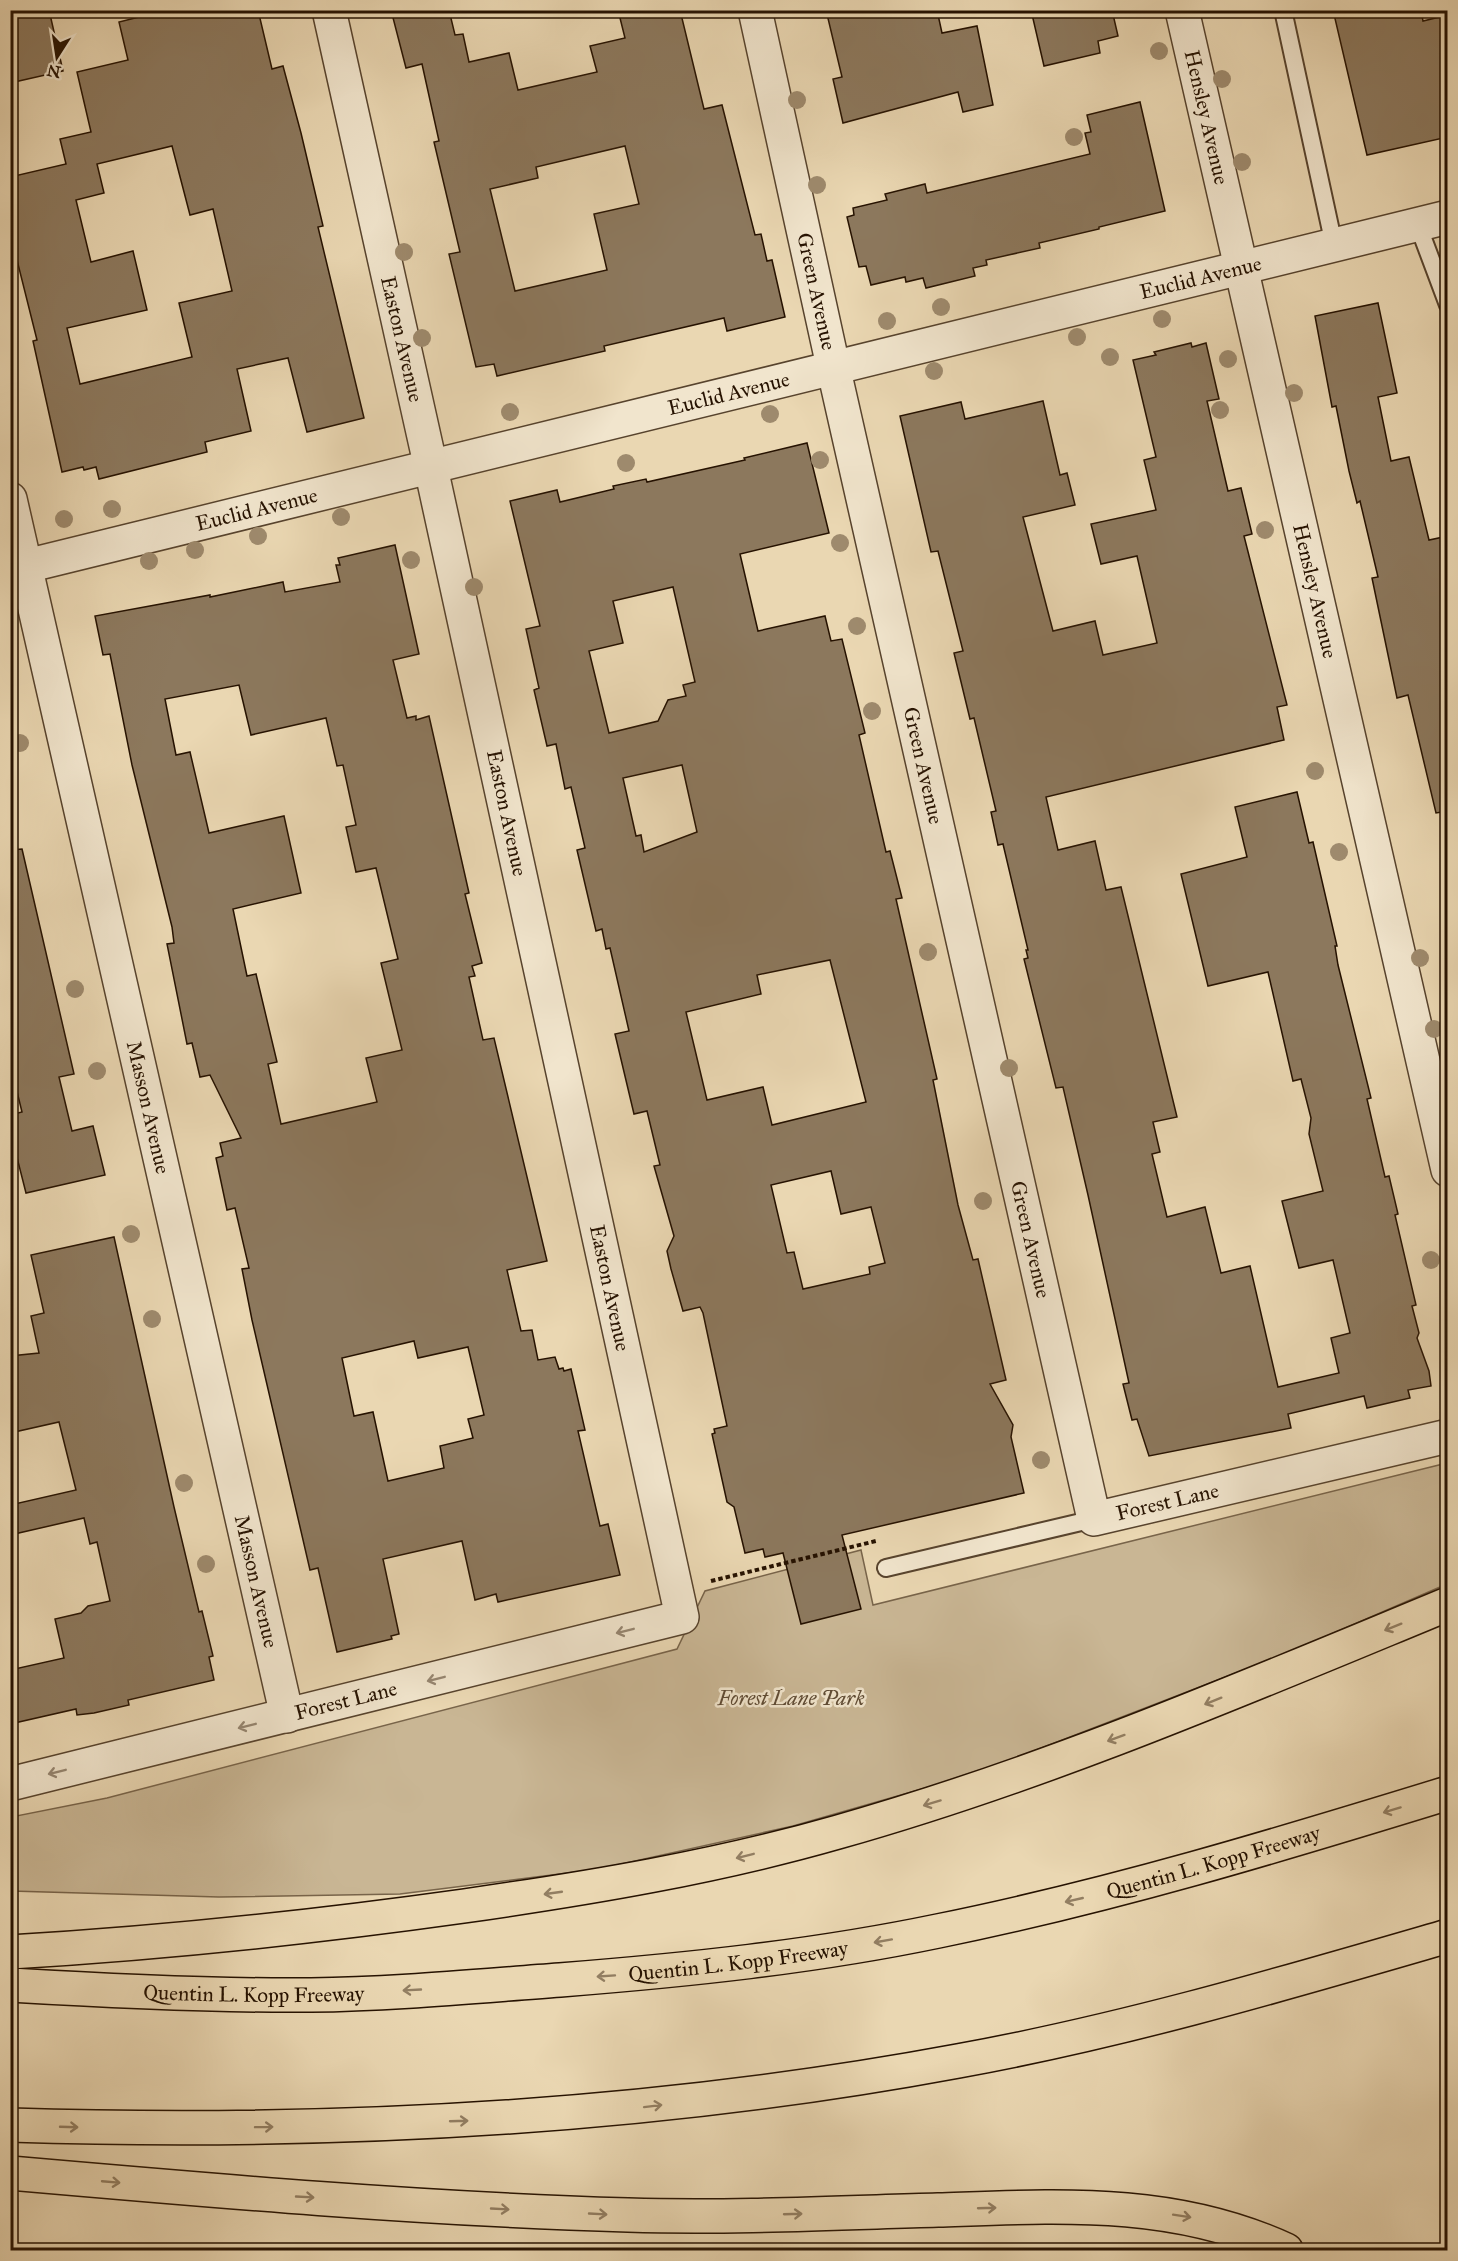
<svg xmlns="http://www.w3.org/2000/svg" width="1458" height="2261" font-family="'IM FELL Great Primer',serif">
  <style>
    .green { fill: #c9b694; stroke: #78644a; stroke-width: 1.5 }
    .building { fill: #8c785d; stroke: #261201; stroke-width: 1.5; fill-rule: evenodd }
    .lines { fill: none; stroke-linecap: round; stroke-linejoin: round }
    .lane-casing { stroke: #57432d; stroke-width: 20 }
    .street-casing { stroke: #57432d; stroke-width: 36 }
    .highway-casing { stroke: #261201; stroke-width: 36 }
    .path { stroke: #261201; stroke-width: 4; stroke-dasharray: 4.5 3; stroke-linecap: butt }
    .lane { stroke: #f1e5cd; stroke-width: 16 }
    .street { stroke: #f1e5cd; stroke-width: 33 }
    .highway { stroke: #ead7b2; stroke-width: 33 }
    .tree { fill: #9e8a6d }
    .oneway { stroke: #927e62 }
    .oneway2 { stroke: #968671 }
    .labels { text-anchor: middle; stroke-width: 5; stroke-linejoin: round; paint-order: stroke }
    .street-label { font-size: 21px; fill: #261201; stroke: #f1e5cd }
    .park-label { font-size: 21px; font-style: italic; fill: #5f4b34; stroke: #f1e5cd }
  </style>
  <rect width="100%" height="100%" fill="#ead7b2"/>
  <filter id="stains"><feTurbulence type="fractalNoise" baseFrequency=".00333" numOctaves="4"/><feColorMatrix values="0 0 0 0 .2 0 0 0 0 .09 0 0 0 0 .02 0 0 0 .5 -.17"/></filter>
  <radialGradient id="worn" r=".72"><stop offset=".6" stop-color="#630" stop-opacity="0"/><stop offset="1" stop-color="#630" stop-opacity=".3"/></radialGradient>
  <path class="green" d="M 1447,1463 L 1447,1584 L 1290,1652 L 974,1774 L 793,1826 L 599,1869 L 400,1894 L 219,1897 L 11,1891 L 11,1817 L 107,1798 L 677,1649 L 705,1591 L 861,1550 L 873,1605 Z"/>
  <path class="building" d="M 49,10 L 63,71 L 10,83 L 10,19 Z
    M 167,10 L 258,10 L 272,69 L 283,66 L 301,133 L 323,226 L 318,227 L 364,418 L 307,432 L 288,358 L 237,369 L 251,431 L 205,442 L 207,452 L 99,479 L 96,467 L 84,470 L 83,467 L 62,472 L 33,341 L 37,340 L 10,232 L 10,177 L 66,164 L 60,139 L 91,132 L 77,72 L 128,60 L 119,22 ZM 172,146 L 190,215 L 213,209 L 232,291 L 179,303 L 192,357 L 80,384 L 67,328 L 147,310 L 133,251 L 91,262 L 76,200 L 104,193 L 97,164 Z
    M 391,10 L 449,10 L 455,35 L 463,34 L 469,62 L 509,53 L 518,90 L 597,72 L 590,46 L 625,38 L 618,10 L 680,10 L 704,109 L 722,105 L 755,235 L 761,234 L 767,261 L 772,260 L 785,317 L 727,331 L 724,318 L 604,346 L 605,351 L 497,376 L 494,364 L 476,367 L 449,254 L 460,252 L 434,142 L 439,141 L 422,64 L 406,68 ZM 625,146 L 639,204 L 594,214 L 607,270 L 515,291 L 490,189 L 538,178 L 536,167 Z
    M 826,10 L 937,10 L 942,33 L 977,26 L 993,105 L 963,112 L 958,92 L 843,123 L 833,79 L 842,77 Z
    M 1031,10 L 1112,10 L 1118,36 L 1098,41 L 1100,53 L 1044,66 Z
    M 1333,10 L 1421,10 L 1423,21 L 1448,15 L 1448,137 L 1367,155 Z
    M 1140,102 L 1165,211 L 1099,227 L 1099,229 L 1039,243 L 1040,248 L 986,260 L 987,265 L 973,268 L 975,276 L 926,288 L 923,278 L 906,282 L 905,277 L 871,285 L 866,266 L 859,267 L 847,217 L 854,215 L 853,208 L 887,200 L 885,194 L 925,184 L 927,193 L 1090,154 L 1085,133 L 1091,132 L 1087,115 Z
    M 1378,303 L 1397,393 L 1378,397 L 1391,461 L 1409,457 L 1429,540 L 1448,536 L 1448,811 L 1436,813 L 1408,695 L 1397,698 L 1372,578 L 1378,577 L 1360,501 L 1357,503 L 1349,471 L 1336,406 L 1332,407 L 1315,316 Z
    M 1191,343 L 1192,347 L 1206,343 L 1219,399 L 1207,401 L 1228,491 L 1241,488 L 1252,534 L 1244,536 L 1287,705 L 1277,707 L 1284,740 L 1046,797 L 1058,850 L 1095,841 L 1106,890 L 1121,887 L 1177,1117 L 1153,1122 L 1160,1152 L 1152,1154 L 1167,1217 L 1205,1207 L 1221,1273 L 1250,1266 L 1278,1387 L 1339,1373 L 1331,1338 L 1350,1333 L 1333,1260 L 1299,1268 L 1282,1201 L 1323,1191 L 1309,1134 L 1311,1118 L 1301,1079 L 1293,1081 L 1268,972 L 1208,986 L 1181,874 L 1247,857 L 1235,807 L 1297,792 L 1309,843 L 1313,842 L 1337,946 L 1335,946 L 1338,965 L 1371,1098 L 1367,1099 L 1385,1177 L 1389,1176 L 1398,1214 L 1395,1215 L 1416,1305 L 1412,1306 L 1419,1333 L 1417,1338 L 1429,1371 L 1431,1386 L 1408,1390 L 1410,1398 L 1367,1408 L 1364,1396 L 1288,1414 L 1291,1428 L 1149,1456 L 1137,1419 L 1132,1420 L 1123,1384 L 1129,1383 L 1088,1195 L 1063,1087 L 1056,1088 L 1024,959 L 1028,958 L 1026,950 L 1028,950 L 1003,844 L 998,845 L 991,812 L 996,811 L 974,718 L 970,719 L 954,653 L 963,651 L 938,551 L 931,552 L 900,416 L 961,402 L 965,419 L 1043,401 L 1060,475 L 1067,473 L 1075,505 L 1023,517 L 1053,631 L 1095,621 L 1103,655 L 1157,643 L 1137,556 L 1101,564 L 1091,524 L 1156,510 L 1144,460 L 1156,457 L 1133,360 L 1156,355 L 1154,352 Z
    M 807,443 L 829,533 L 740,554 L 758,631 L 825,616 L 831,641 L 842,639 L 865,733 L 859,735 L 886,852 L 890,851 L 902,898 L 896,899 L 937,1079 L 933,1080 L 958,1205 L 973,1260 L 978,1259 L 1006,1380 L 990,1384 L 1013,1425 L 1011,1437 L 1024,1493 L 842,1535 L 861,1609 L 801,1624 L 783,1553 L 765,1557 L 763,1549 L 745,1553 L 734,1507 L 727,1502 L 712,1434 L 715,1433 L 714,1429 L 727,1426 L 703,1313 L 700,1307 L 683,1311 L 671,1269 L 667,1251 L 674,1236 L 654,1166 L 660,1165 L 647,1111 L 634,1114 L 615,1034 L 629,1031 L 610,948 L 606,949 L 602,929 L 596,931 L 577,850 L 585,848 L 571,787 L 565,789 L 556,744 L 547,746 L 534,690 L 539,688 L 526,629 L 540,626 L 510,501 L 557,490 L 560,502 L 614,489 L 613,486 L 646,479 L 647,482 L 745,460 L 744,458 ZM 673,587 L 695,682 L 683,685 L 686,696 L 668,700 L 658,721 L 609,733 L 589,651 L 623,643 L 613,601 ZM 682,765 L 697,832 L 644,852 L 641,835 L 636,836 L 623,778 ZM 830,960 L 866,1102 L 772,1125 L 763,1087 L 707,1100 L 686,1012 L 761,994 L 757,975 ZM 831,1171 L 841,1214 L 871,1207 L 885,1263 L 869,1267 L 870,1274 L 803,1289 L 794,1252 L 787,1253 L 771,1185 Z
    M 395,545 L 419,654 L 393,660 L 407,718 L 416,716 L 416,720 L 429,716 L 469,893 L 465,894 L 482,963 L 472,966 L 475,976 L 469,977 L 483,1040 L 494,1038 L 547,1261 L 507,1270 L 521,1331 L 532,1330 L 538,1360 L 555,1357 L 559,1369 L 563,1368 L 564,1371 L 571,1369 L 585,1430 L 578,1431 L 600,1526 L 608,1524 L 620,1575 L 498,1602 L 496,1594 L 475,1600 L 462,1541 L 383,1559 L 399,1634 L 391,1636 L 392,1639 L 337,1652 L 318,1568 L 310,1570 L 252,1320 L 242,1269 L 249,1268 L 235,1208 L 227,1210 L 216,1158 L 223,1156 L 220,1143 L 241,1138 L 210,1075 L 200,1077 L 192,1043 L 187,1044 L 167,944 L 174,943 L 172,927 L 132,765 L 110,654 L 103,655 L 95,616 L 210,595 L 210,597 L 283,582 L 285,592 L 340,582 L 336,565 L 340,565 L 338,558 ZM 239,685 L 251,735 L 326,718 L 337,766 L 343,765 L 356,825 L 346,827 L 356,872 L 376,868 L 398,959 L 381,963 L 402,1050 L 366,1058 L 377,1102 L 281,1124 L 268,1064 L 277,1062 L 256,974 L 247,976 L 233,909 L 301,893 L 284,816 L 209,833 L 190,752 L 176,755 L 165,699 ZM 414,1341 L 418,1358 L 468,1347 L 484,1415 L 468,1419 L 473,1438 L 440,1446 L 444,1468 L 388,1481 L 373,1412 L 354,1416 L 342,1358 Z
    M 22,849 L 74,1074 L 59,1077 L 72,1131 L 93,1126 L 105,1175 L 26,1193 L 10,1130 L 10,1115 L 22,1112 L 10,1063 L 10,850 Z
    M 114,1237 L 174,1507 L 199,1612 L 202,1611 L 213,1656 L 209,1657 L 214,1680 L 128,1700 L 129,1705 L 94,1713 L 77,1715 L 76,1709 L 10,1724 L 10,1670 L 64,1658 L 55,1619 L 81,1613 L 88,1606 L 110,1601 L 97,1542 L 90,1544 L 84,1518 L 10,1535 L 10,1505 L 76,1490 L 59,1422 L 10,1433 L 10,1356 L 39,1353 L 31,1316 L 44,1313 L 31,1255 Z"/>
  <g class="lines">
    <g class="lane-casing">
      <path id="lane" d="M 1283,10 L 1334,245
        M 1418,225 L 1448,305
        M 886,1568 L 1094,1519"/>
    </g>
    <g class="street-casing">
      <g id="street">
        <path id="s1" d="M 755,10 L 833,366 L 1094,1519 L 1448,1436"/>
        <path id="s2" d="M 1182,10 L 1448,1170"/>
        <path id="s3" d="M 10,499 L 287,1716"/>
        <path id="s4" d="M 10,570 L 1448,217"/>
        <path id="s5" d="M 10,1784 L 682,1617 L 431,468 L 329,10"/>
      </g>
    </g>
    <g class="highway-casing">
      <g id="highway">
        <path d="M 10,1952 C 163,1943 314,1927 464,1906 C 590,1888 716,1867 838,1832 C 1047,1773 1247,1687 1448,1604"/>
        <path id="s6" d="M 10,1985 C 111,1991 211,1996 311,1995 C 394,1994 477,1986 560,1980 C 686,1970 813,1957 938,1931 C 1111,1896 1279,1845 1448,1793"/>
        <path d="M 10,2125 C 328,2135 646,2119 958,2061 C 1124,2031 1286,1983 1448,1936"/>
        <path d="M 10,2173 C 216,2191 422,2209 628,2215 C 731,2218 835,2213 938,2210 C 1059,2206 1173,2198 1286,2250"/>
      </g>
    </g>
    <path class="path" d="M 711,1581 L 876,1541"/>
    <use href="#lane" class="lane"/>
    <use href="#street" class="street"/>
    <use href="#highway" class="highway"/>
  </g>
  <g class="tree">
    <circle cx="1159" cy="51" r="9"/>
    <circle cx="1222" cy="79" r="9"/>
    <circle cx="797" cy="100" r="9"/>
    <circle cx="1074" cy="137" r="9"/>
    <circle cx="1242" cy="162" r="9"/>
    <circle cx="817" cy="185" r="9"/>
    <circle cx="404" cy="252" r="9"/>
    <circle cx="941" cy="307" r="9"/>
    <circle cx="1162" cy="319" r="9"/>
    <circle cx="887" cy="321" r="9"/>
    <circle cx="1077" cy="337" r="9"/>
    <circle cx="422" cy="338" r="9"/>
    <circle cx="1110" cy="357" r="9"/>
    <circle cx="1228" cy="359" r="9"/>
    <circle cx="934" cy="371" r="9"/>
    <circle cx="1294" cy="393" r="9"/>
    <circle cx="1220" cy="410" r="9"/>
    <circle cx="510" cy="412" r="9"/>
    <circle cx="770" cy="414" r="9"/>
    <circle cx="820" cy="460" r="9"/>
    <circle cx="626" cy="463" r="9"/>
    <circle cx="112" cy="509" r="9"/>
    <circle cx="341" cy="517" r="9"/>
    <circle cx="64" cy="519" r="9"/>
    <circle cx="1265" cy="530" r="9"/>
    <circle cx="258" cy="536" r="9"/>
    <circle cx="840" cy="543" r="9"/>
    <circle cx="195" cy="550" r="9"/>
    <circle cx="411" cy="560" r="9"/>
    <circle cx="149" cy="561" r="9"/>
    <circle cx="474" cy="587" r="9"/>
    <circle cx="857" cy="626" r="9"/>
    <circle cx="872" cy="711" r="9"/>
    <circle cx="20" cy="743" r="9"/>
    <circle cx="1315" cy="771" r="9"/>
    <circle cx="1339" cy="852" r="9"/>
    <circle cx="928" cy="952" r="9"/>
    <circle cx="1420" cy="958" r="9"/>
    <circle cx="75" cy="989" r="9"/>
    <circle cx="1434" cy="1029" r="9"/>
    <circle cx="1009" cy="1068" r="9"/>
    <circle cx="97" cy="1071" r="9"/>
    <circle cx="983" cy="1201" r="9"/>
    <circle cx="131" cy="1234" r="9"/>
    <circle cx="1431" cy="1260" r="9"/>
    <circle cx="152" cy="1319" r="9"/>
    <circle cx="1041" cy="1460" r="9"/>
    <circle cx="184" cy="1483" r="9"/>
    <circle cx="206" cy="1564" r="9"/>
  </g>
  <defs><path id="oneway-shaft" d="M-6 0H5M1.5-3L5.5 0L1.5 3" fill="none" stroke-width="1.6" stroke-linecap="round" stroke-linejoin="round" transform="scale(1.5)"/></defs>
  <g class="oneway">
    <use href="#oneway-shaft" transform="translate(1393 1627) rotate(158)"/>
    <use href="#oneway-shaft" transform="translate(1213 1701) rotate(158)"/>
    <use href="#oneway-shaft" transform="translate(1116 1738) rotate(160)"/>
    <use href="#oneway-shaft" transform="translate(932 1803) rotate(163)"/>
    <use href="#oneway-shaft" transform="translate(1392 1810) rotate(163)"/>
    <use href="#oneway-shaft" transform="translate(745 1856) rotate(166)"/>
    <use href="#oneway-shaft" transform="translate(553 1893) rotate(172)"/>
    <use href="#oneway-shaft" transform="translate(1074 1900) rotate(167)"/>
    <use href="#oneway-shaft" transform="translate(883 1941) rotate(170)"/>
    <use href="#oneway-shaft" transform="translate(606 1976) rotate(176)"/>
    <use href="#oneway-shaft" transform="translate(412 1990) rotate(177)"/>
    <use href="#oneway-shaft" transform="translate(653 2106) rotate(-7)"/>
    <use href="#oneway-shaft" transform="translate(459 2121) rotate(-2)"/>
    <use href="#oneway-shaft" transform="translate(69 2127) rotate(2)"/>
    <use href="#oneway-shaft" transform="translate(264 2127) rotate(-1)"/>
    <use href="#oneway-shaft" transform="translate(111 2182) rotate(5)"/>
    <use href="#oneway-shaft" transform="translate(305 2197) rotate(3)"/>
    <use href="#oneway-shaft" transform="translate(987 2208) rotate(-2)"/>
    <use href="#oneway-shaft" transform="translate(500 2209) rotate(3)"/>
    <use href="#oneway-shaft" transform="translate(598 2214) rotate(3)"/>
    <use href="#oneway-shaft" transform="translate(793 2214) rotate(-2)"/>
    <use href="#oneway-shaft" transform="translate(1182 2216) rotate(9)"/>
  </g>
  <g class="oneway2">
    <use href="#oneway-shaft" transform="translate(625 1631) rotate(166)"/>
    <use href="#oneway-shaft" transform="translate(436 1679) rotate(166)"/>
    <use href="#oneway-shaft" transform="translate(247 1726) rotate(166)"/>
    <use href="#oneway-shaft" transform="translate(57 1772) rotate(166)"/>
  </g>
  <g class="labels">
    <g class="street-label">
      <text dy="7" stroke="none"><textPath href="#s2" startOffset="110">Hensley Avenue</textPath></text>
      <text dy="7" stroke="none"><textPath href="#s4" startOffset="1226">Euclid Avenue</textPath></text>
      <text dy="7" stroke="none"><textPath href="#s1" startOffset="288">Green Avenue</textPath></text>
      <text transform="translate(402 339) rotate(77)" y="7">Easton Avenue</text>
      <text dy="7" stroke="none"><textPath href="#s4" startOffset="740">Euclid Avenue</textPath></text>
      <text dy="7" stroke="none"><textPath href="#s4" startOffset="254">Euclid Avenue</textPath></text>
      <text dy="7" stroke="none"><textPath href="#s2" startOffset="596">Hensley Avenue</textPath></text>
      <text dy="7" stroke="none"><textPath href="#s1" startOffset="774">Green Avenue</textPath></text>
      <text transform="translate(507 813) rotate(78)" y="7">Easton Avenue</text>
      <text dy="7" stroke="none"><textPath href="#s3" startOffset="624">Masson Avenue</textPath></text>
      <text dy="7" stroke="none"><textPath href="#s1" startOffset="1260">Green Avenue</textPath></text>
      <text transform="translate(610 1288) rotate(78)" y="7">Easton Avenue</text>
      <text dy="7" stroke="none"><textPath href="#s1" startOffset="1622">Forest Lane</textPath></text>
      <text dy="7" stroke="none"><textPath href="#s3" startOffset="1110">Masson Avenue</textPath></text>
      <text dy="7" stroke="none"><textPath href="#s5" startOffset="346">Forest Lane</textPath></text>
      <text dy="7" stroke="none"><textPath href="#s6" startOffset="1216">Quentin L. Kopp Freeway</textPath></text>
      <text dy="7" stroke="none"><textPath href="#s6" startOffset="730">Quentin L. Kopp Freeway</textPath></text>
      <text dy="7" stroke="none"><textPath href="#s6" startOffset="244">Quentin L. Kopp Freeway</textPath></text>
    </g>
    <g class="park-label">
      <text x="791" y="1705">Forest Lane Park</text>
    </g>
  </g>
  <rect width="1458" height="2261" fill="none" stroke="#ead7b2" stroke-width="36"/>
  <rect x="12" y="12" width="1434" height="2237" fill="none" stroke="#261201" stroke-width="3"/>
  <rect x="18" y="18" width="1422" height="2225" fill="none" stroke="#261201" stroke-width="1.5"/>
  <g transform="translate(57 57) rotate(192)" stroke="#f1e5cd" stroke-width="4.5" paint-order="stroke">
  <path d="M0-4.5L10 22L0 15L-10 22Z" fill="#261201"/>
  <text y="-9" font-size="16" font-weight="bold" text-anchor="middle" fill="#261201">N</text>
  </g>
  <rect width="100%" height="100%" filter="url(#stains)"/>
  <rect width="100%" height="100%" fill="url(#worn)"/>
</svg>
